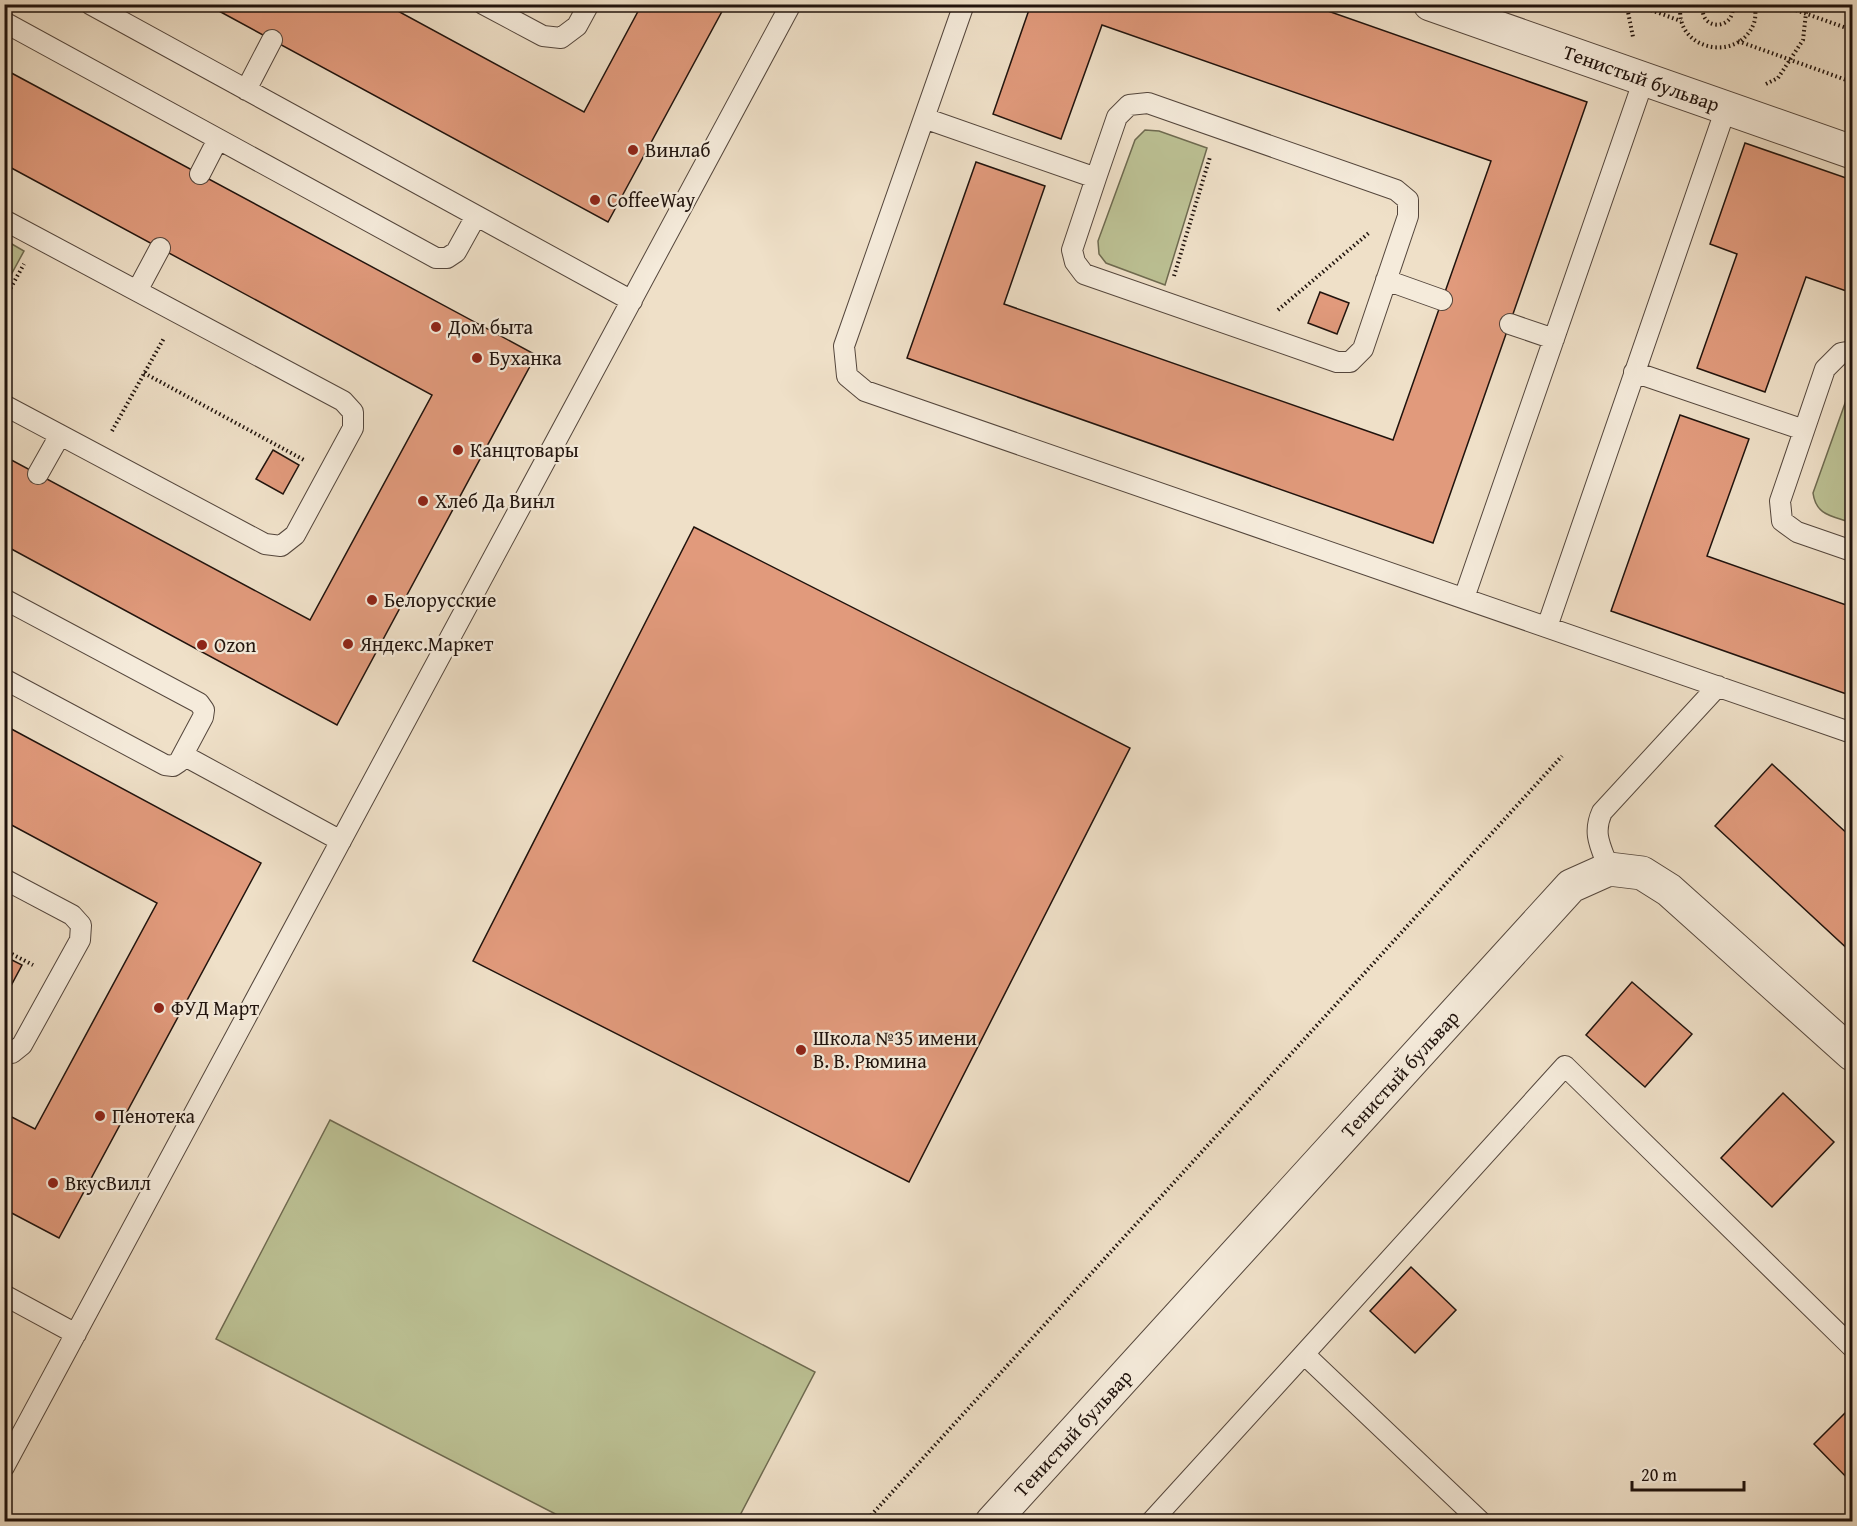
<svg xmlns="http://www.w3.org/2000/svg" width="1857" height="1526" font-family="'Gentium Book Plus',serif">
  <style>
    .green { fill: #bcc194; stroke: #6e6a50; stroke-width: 1.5 }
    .building { fill: #e19a7c; stroke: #20130d; stroke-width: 1.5 }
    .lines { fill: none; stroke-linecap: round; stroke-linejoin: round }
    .service-casing { stroke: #54463c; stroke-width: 22 }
    .minor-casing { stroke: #54463c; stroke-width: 35 }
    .path { stroke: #20130d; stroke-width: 4; stroke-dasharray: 1.5 3; stroke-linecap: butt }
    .service { stroke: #f5ebdb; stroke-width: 20 }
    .minor { stroke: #f5ebdb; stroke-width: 33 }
    .poi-dot { fill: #8f2418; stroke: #f5ebdb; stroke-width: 2 }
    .labels { text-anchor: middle; stroke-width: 4.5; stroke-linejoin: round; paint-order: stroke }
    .street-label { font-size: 20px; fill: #20130d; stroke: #f5ebdb }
    .poi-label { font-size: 20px; fill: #20130d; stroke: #f5ebdb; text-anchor: start }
  </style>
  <rect width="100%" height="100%" fill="#efe0c8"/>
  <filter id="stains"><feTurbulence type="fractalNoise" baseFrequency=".00333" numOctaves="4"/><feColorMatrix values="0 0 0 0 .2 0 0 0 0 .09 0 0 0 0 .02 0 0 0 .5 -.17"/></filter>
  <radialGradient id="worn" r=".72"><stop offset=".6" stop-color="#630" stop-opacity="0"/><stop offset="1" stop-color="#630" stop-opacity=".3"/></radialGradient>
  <path class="green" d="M 1145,130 L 1159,131 L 1207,148 L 1165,285 L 1106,263 L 1099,254 L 1098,241 L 1135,140 Z
    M 5,240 L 24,251 L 5,286 Z
    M 1852,391 L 1852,523 C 1833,516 1816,516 1813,493 L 1848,395 Z
    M 330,1120 L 815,1372 L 737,1521 L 569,1521 L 216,1339 Z"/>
  <path class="building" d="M 206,4 L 385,4 L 584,112 L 642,4 L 726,4 L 608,222 Z
    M 1031,4 L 1308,4 L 1587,102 L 1433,543 L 907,358 L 976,162 L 1045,186 L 1004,304 L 1393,440 L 1491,161 L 1102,25 L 1061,139 L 993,114 Z
    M 4,69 L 536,355 L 337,725 L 4,545 L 4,456 L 310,620 L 432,395 L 4,164 Z
    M 1745,143 L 1852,180 L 1852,293 L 1806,277 L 1765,392 L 1697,368 L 1737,254 L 1710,244 Z
    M 1320,292 L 1349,303 L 1337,334 L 1308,323 Z
    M 1680,415 L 1749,439 L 1707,556 L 1852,607 L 1852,696 L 1611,611 Z
    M 273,450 L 299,465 L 283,494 L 256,479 Z
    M 694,527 L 1130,748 L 909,1182 L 473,961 Z
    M 4,725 L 261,863 L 59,1238 L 4,1209 L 4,1113 L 35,1129 L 157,903 L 4,821 Z
    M 1772,764 L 1852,838 L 1852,953 L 1715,826 Z
    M 4,956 L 22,965 L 5,997 L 4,997 Z
    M 1632,982 L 1692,1034 L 1645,1087 L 1586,1035 Z
    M 1783,1093 L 1834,1142 L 1772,1207 L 1721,1158 Z
    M 1411,1267 L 1456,1310 L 1415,1353 L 1370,1311 Z
    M 1852,1406 L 1852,1483 L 1814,1444 Z"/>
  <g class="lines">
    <g class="service-casing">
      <path id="service" d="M 90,4 L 632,301
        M 483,4 L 543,36 L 561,38 L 577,26 L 589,4
        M 964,4 L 844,346 L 847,376 L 865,391 L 1852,733
        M 4,22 L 436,258 L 447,258 L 456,252 L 476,216
        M 246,90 L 272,40
        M 924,118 L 1096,178 L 1072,250 L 1075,262 L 1084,274 L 1337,362 L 1350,362 L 1363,349 L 1408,216 L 1408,200 L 1396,190 L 1148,103 L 1129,105 L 1117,117 L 1096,178
        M 200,174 L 218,139
        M 4,220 L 343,401 L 353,412 L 353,428 L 295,535 L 281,546 L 265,544 L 4,405
        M 1386,280 L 1442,300
        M 137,291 L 160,248
        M 1510,324 L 1554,339
        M 1852,351 L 1841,353 L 1825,369 L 1780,501 L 1782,521 L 1797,532 L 1852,551
        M 1634,372 L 1804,430
        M 38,474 L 60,435
        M 1464,598 L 1644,79
        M 4,599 L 199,703 L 204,710 L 203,717 L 179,762 L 173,766 L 165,765 L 4,679
        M 1547,627 L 1726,108
        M 183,755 L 341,841
        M 1609,869 C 1601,847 1592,834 1602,812 L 1718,686
        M 4,879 L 72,915 L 81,925 L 80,940 L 22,1045 L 12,1053 L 4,1053
        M 4,1295 L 76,1334
        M 4,1467 L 791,4
        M 1151,1522 L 1304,1354
        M 1481,1522 L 1304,1354 L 1565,1066 L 1852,1347"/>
    </g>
    <g class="minor-casing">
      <g id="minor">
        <path id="s1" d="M 1430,4 L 1852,152"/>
        <path id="s2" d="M 992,1522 L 1571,886 L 1609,869 L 1642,873 L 1669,890 L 1852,1054"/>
      </g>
    </g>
    <path class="path" d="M 1629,4 L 1628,12 L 1633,37
      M 1634,4 L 1681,21
      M 1681,4 C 1672,49 1738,65 1754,23 C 1756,18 1755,10 1756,4
      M 1703,4 C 1698,33 1738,30 1732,4
      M 1779,4 L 1852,30
      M 1738,41 L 1852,82
      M 1766,84 L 1778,78 L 1803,40 L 1807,4
      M 1174,276 L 1210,157
      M 4,300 L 24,264
      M 1278,310 L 1370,232
      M 144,373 L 304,460
      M 112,431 L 164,338
      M 4,950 L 33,965
      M 865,1522 L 1562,756"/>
    <use href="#service" class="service"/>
    <use href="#minor" class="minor"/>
  </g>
  <g class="poi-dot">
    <circle cx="633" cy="150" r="6"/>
    <circle cx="595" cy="200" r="6"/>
    <circle cx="436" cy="327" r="6"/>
    <circle cx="477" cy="358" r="6"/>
    <circle cx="458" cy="450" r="6"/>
    <circle cx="423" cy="501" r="6"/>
    <circle cx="372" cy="600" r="6"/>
    <circle cx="348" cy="644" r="6"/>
    <circle cx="202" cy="645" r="6"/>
    <circle cx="159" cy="1008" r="6"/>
    <circle cx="801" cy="1050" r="6"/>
    <circle cx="100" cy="1116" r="6"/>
    <circle cx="53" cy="1183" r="6"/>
  </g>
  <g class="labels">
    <g class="street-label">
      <text dy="7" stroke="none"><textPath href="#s1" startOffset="224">Тенистый бульвар</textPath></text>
      <text dy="7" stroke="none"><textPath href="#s2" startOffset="606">Тенистый бульвар</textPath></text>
      <text dy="7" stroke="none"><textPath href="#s2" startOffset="120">Тенистый бульвар</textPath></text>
    </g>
    <g class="poi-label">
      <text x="645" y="157">Винлаб</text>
      <text x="607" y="207">CoffeeWay</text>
      <text x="448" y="334">Дом быта</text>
      <text x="489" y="365">Буханка</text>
      <text x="470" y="457">Канцтовары</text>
      <text x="435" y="508">Хлеб Да Винл</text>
      <text x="384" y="607">Белорусские</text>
      <text x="360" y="651">Яндекс.Маркет</text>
      <text x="214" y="652">Ozon</text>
      <text x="171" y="1015">ФУД Март</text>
      <text x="813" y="1045">Школа №35 имени<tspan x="813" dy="23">В. В. Рюмина</tspan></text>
      <text x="112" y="1123">Пенотека</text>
      <text x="65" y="1190">ВкусВилл</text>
    </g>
  </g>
  <rect width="1857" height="1526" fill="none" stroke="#efe0c8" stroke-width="24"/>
  <rect x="6" y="6" width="1845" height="1514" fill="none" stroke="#20130d" stroke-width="3"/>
  <rect x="12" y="12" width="1833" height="1502" fill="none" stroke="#20130d" stroke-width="1.5"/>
  <path d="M1632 1481v9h112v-9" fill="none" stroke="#20130d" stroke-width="3"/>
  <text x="1641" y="1481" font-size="18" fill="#20130d" stroke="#f5ebdb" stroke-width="4.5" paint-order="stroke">20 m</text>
  <rect width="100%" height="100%" filter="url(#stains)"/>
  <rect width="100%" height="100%" fill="url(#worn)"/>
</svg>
